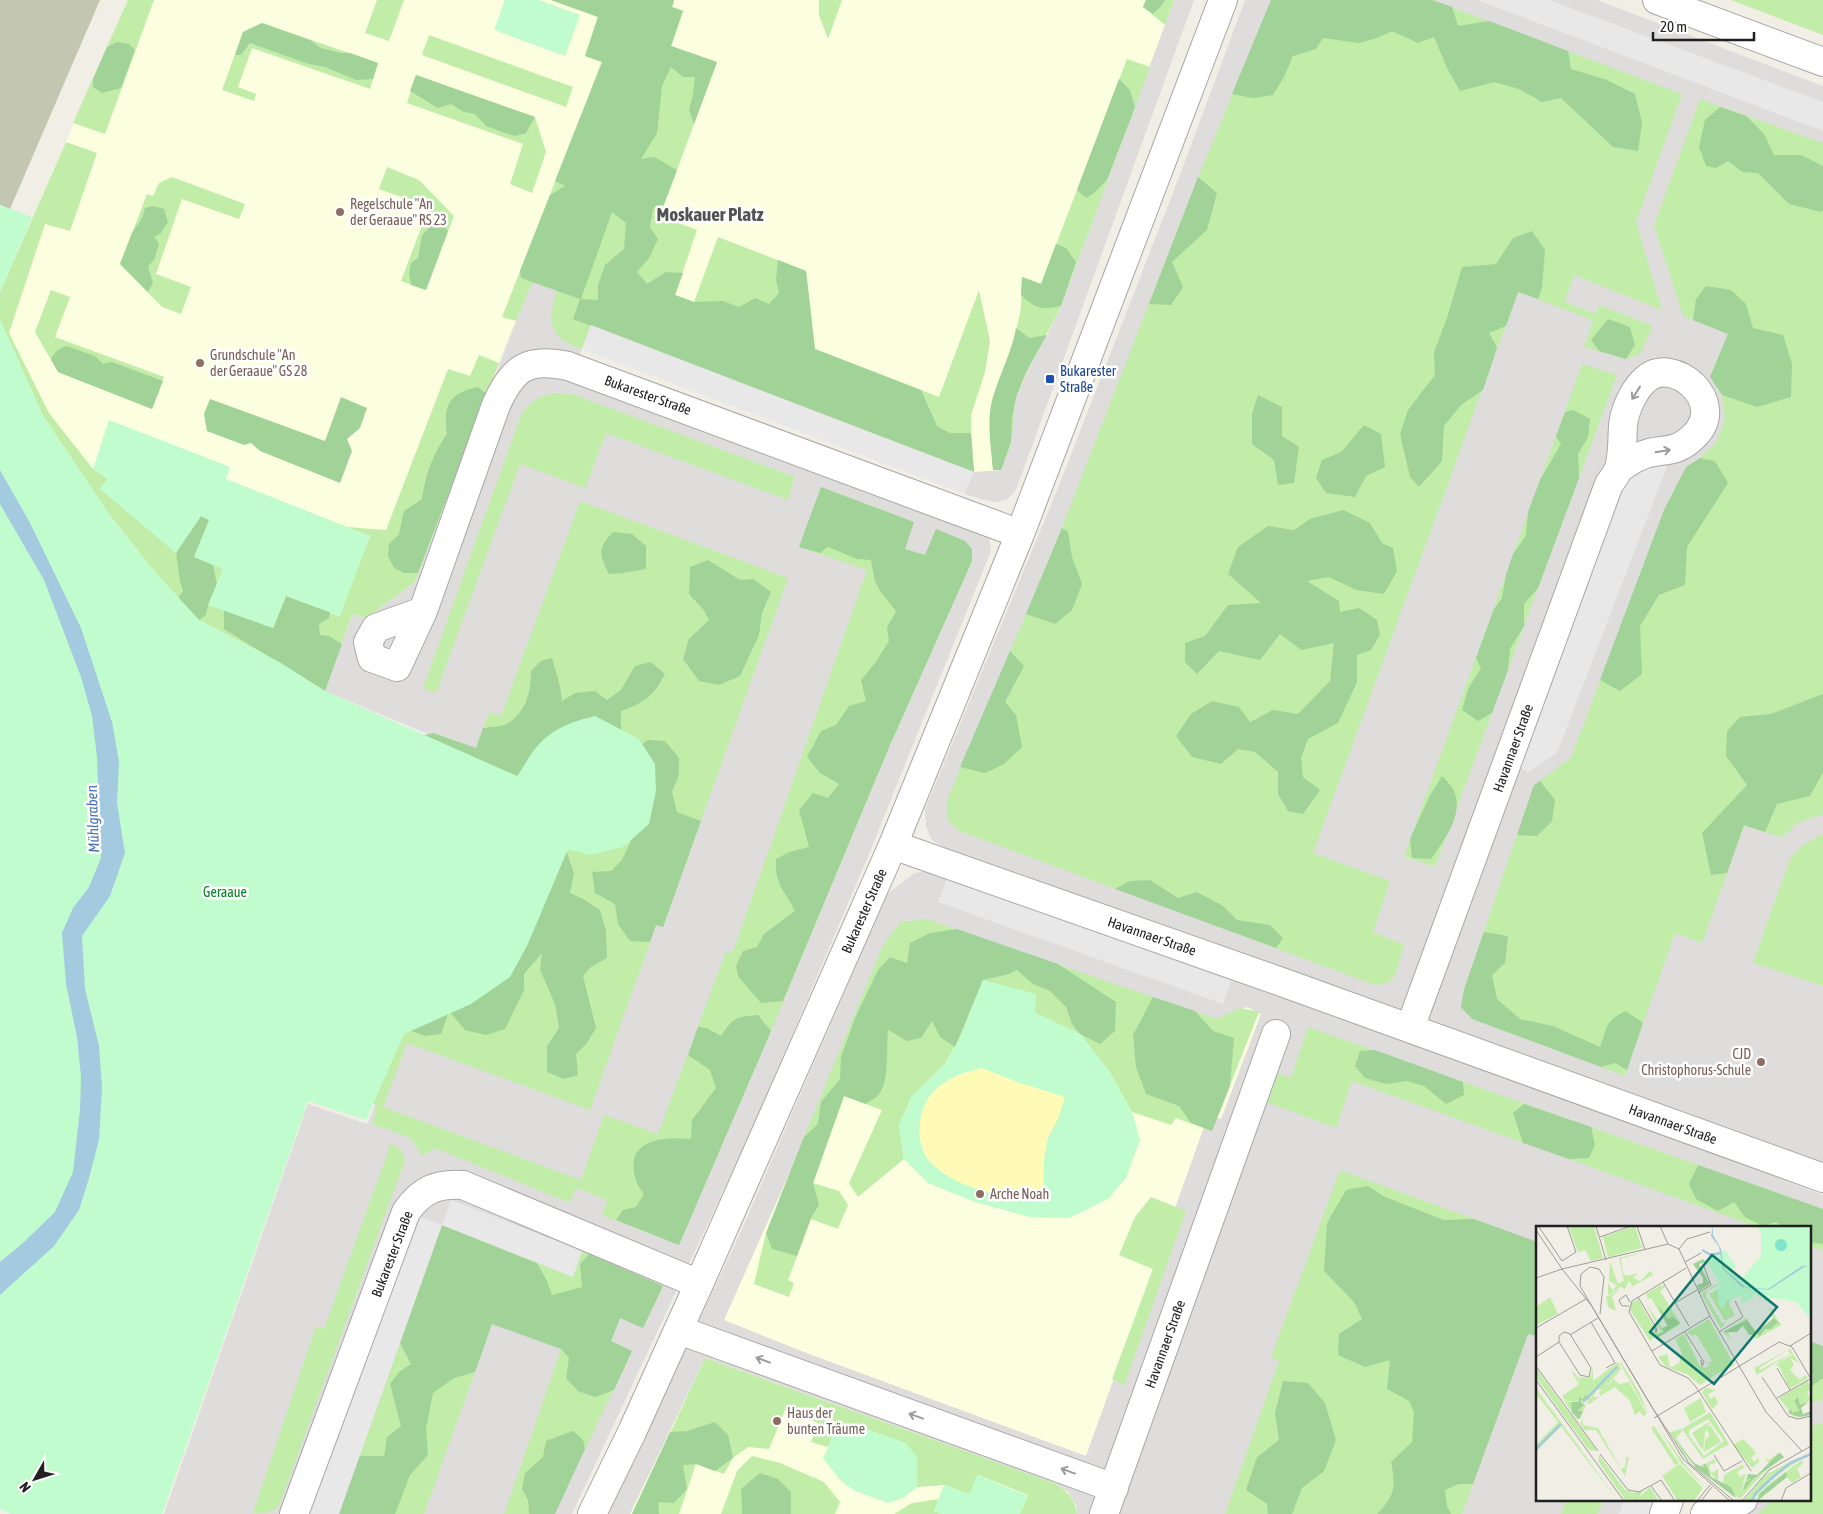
<svg xmlns="http://www.w3.org/2000/svg" width="1823" height="1514" font-family="'Asap Condensed',sans-serif">
  <style>
    .residential { fill: #dedddc }
    .education { fill: #fbffe0 }
    .construction { fill: #c3c6b0 }
    .grass { fill: #c1eda9 }
    .forest { fill: #a1d298; fill-rule: evenodd }
    .sand { fill: #fffab5 }
    .park { fill: #c1fcce; fill-rule: evenodd }
    .parking { fill: #e8e8e8 }
    .water { fill: #a4cae0 }
    .lines { fill: none; stroke-linecap: round; stroke-linejoin: round }
    .minor-casing { stroke: #a7a7a7; stroke-width: 30 }
    .minor { stroke: #fff; stroke-width: 28 }
    .oneway { stroke: #9b9b9b }
    .education-dot { fill: #8d6e63; stroke: #fff; stroke-width: 2 }
    .transit-dot { fill: #1a4fb4; stroke: #fff; stroke-width: 2 }
    .labels { text-anchor: middle; stroke-width: 5; stroke-linejoin: round; paint-order: stroke }
    .education-label { font-size: 14px; fill: #785e54; stroke: #fff; text-anchor: start }
    .transit-label { font-size: 14px; fill: #164399; stroke: #fff; text-anchor: start }
    .street-label { font-size: 14px; fill: #202020; stroke: #fff }
    .park-label { font-size: 14px; fill: #068523; stroke: #fff }
    .water-label { font-size: 15px; font-style: italic; fill: #466eb5; stroke: #fff }
    .district-label { font-size: 19px; font-weight: bold; fill: #535353; stroke: #fff }
    .inset-river { fill: none; stroke: #a4cae0; stroke-width: 2.5 }
    .inset-road { fill: none; stroke: #9d9c96; stroke-width: 1 }
    .view { fill: #0f766e; fill-opacity: 0.15; stroke: #0f766e; stroke-width: 2.5 }
    .inset-edge { fill: none; stroke: #202020; stroke-width: 2.5 }
  </style>
  <rect width="100%" height="100%" fill="#f1eee5"/>
  <path class="residential" d="M 1174,0 L 1194,0 L 1016,490 L 1008,499 L 998,502 L 988,501 L 964,494 L 974,472 L 993,470 L 1011,442 L 1012,419 L 1016,397 L 1026,372 L 1047,335 L 1061,305 Z
    M 1245,0 L 1597,0 L 1823,86 L 1823,1166 L 950,851 L 932,840 L 926,827 L 925,809 L 1058,488 L 1178,180 Z
    M 532,281 L 557,290 L 582,349 L 571,374 L 989,536 L 991,551 L 869,854 L 752,1129 L 572,1514 L 164,1514 L 308,1104 L 367,1124 L 404,1038 L 529,776 L 325,691 L 352,614 L 415,581 Z
    M 937,870 L 1233,974 L 1823,1195 L 1823,1514 L 1744,1514 L 1757,1500 L 1809,1500 L 1809,1228 L 1537,1228 L 1537,1500 L 1656,1500 L 1651,1514 L 609,1514 L 742,1229 L 887,894 L 915,873 Z"/>
  <path class="education" d="M 128,0 L 1174,0 L 1061,306 L 1047,335 L 1026,372 L 1016,397 L 1012,419 L 1011,442 L 1001,470 L 974,472 L 591,325 L 580,299 L 532,281 L 504,349 L 415,582 L 366,618 L 352,614 L 325,691 L 199,620 L 154,571 L 43,416 L 0,320 L 0,292 Z
    M 897,932 L 1213,1026 L 1247,1007 L 1261,1014 L 1221,1119 L 1208,1116 L 1086,1456 L 809,1354 L 724,1320 Z
    M 705,1358 L 1054,1483 L 1068,1492 L 1076,1505 L 1077,1514 L 630,1514 Z"/>
  <path class="construction" d="M 0,0 L 100,0 L 10,209 L 0,205 Z"/>
  <path class="grass" d="M 128,0 L 154,0 L 105,134 L 73,123 Z
    M 377,0 L 404,0 L 389,41 L 365,33 Z
    M 551,0 L 674,0 L 672,7 L 683,11 L 671,46 L 717,62 L 660,216 L 697,230 L 675,295 L 694,302 L 718,237 L 806,271 L 815,349 L 939,397 L 979,290 L 990,341 L 985,372 L 971,415 L 971,433 L 974,472 L 591,326 L 582,349 C 548,338 547,322 557,290 L 533,281 L 516,321 L 502,317 L 602,62 L 585,56 L 598,17 Z
    M 819,0 L 842,0 L 828,39 L 819,15 Z
    M 1146,0 L 1174,0 L 1165,25 L 1143,7 Z
    M 1271,0 L 1432,0 L 1682,94 L 1636,222 L 1662,310 L 1574,275 L 1565,302 L 1596,314 L 1599,305 L 1653,326 L 1640,354 L 1626,359 L 1584,347 L 1593,320 L 1518,292 L 1313,853 L 1390,881 L 1373,932 L 1404,945 L 1396,973 L 1388,983 L 1375,985 L 959,831 L 947,819 L 947,800 L 1056,543 L 1191,195 Z
    M 1731,0 L 1823,0 L 1823,35 Z
    M 262,23 L 378,63 L 370,89 L 252,48 L 238,87 L 256,94 L 254,101 L 222,90 L 243,32 Z
    M 429,35 L 573,87 L 566,107 L 422,55 Z
    M 1127,59 L 1150,67 L 1061,306 C 1047,336 1028,364 1017,395 C 1012,410 1014,426 1011,441 C 1010,450 1004,461 1001,470 L 993,470 L 990,419 L 993,398 L 1014,341 L 1021,308 L 1022,277 L 1041,284 Z
    M 416,75 L 535,117 L 546,152 L 532,193 L 510,184 L 523,144 L 407,103 Z
    M 1700,99 L 1823,143 L 1823,814 L 1799,822 L 1782,837 L 1744,826 L 1702,943 L 1675,933 L 1625,1076 L 1472,1019 L 1461,1008 L 1464,989 L 1534,785 L 1571,758 L 1664,510 L 1686,467 L 1700,458 L 1716,443 L 1725,419 L 1722,395 L 1710,377 L 1728,334 L 1683,316 L 1654,225 Z
    M 66,142 L 97,153 L 70,231 L 45,224 L 9,333 L 49,413 L 93,469 L 108,479 L 100,489 L 201,516 L 223,569 L 209,605 L 273,628 L 286,596 L 339,616 L 370,536 L 347,527 L 386,530 L 448,369 L 470,376 L 479,355 L 499,363 L 415,582 L 366,618 L 352,614 L 325,691 L 281,663 L 199,620 L 154,571 L 109,514 L 43,416 L 0,320 L 0,292 Z
    M 387,167 L 419,180 L 454,216 L 426,290 L 401,281 L 429,207 L 379,189 Z
    M 172,177 L 245,204 L 239,219 L 182,199 L 156,274 L 191,287 L 181,314 L 162,307 L 120,264 L 147,194 L 153,196 L 159,183 Z
    M 51,290 L 70,297 L 55,337 L 164,377 L 152,409 L 58,372 L 35,332 Z
    M 1582,364 L 1617,375 L 1435,867 L 1404,856 Z
    M 556,393 L 572,394 L 795,477 L 788,500 L 606,433 L 585,488 L 520,464 L 436,693 L 423,688 L 521,415 C 532,400 538,396 556,393 Z
    M 821,487 L 914,522 L 905,549 L 925,555 L 936,529 L 965,541 L 972,549 L 972,561 L 890,745 L 771,1031 L 679,1245 L 602,1215 L 607,1200 L 576,1188 L 570,1203 L 435,1148 L 422,1156 L 411,1138 L 372,1124 L 377,1105 L 350,1095 L 408,749 L 425,735 L 433,733 L 476,748 L 489,712 L 501,716 L 580,501 L 788,578 L 663,927 L 656,925 L 590,1110 L 407,1043 L 383,1107 L 581,1180 L 604,1115 L 658,1134 L 726,951 L 732,953 L 739,935 L 867,570 L 799,547 Z
    M 1823,834 L 1823,986 L 1753,963 L 1790,859 L 1803,845 Z
    M 926,919 L 1217,1019 L 1240,1008 L 1259,1012 L 1212,1131 L 1176,1118 L 1171,1125 L 1132,1112 L 1109,1071 L 1080,1034 L 1035,1013 L 983,980 L 961,1036 L 945,1064 L 912,1096 L 899,1125 L 904,1159 L 858,1197 L 849,1183 L 882,1110 L 844,1096 L 813,1183 L 839,1191 L 848,1205 L 838,1229 L 811,1219 L 788,1280 L 794,1283 L 789,1297 L 754,1284 L 766,1233 L 804,1137 L 883,945 L 901,922 Z
    M 1308,1027 L 1823,1209 L 1823,1250 L 1809,1246 L 1809,1228 L 1760,1228 L 1352,1081 L 1336,1128 L 1267,1102 L 1278,1073 L 1291,1078 Z
    M 391,1143 L 401,1150 L 405,1160 L 279,1506 C 271,1513 263,1514 253,1513 L 316,1326 L 324,1329 Z
    M 1340,1170 L 1537,1242 L 1537,1336 L 1528,1334 L 1462,1514 L 1225,1514 L 1279,1361 L 1271,1357 Z
    M 1151,1197 L 1186,1211 L 1124,1386 L 1112,1379 L 1153,1269 L 1119,1255 L 1135,1217 Z
    M 442,1225 L 573,1277 L 582,1251 L 663,1286 L 643,1328 L 620,1318 L 611,1341 L 632,1351 L 554,1514 L 504,1514 L 561,1349 L 492,1324 L 424,1514 L 339,1514 Z
    M 1809,1341 L 1823,1346 L 1823,1397 L 1821,1401 L 1809,1403 Z
    M 705,1358 L 1054,1483 C 1067,1491 1075,1498 1077,1514 L 1020,1514 L 1028,1495 L 978,1475 L 970,1494 L 944,1485 L 917,1487 L 917,1457 L 833,1436 L 828,1447 L 811,1442 L 818,1423 L 785,1410 L 769,1449 L 748,1447 L 733,1458 L 724,1474 L 696,1464 L 679,1514 L 632,1514 Z
    M 1823,1423 L 1823,1514 L 1758,1514 L 1771,1500 L 1809,1500 L 1809,1426 Z
    M 752,1456 L 780,1463 L 824,1482 L 840,1502 L 835,1514 L 791,1514 L 791,1492 L 741,1489 L 742,1514 L 721,1514 L 737,1471 Z
    M 939,1499 L 934,1511 L 942,1514 L 894,1514 L 912,1503 Z
    M 1566,1500 L 1603,1500 L 1597,1514 L 1561,1514 Z"/>
  <path class="forest" d="M 551,0 L 674,0 L 672,7 L 683,11 L 671,46 L 717,62 L 694,124 L 689,110 L 693,94 L 695,77 L 683,77 L 671,67 L 662,86 L 657,133 L 641,159 L 654,157 L 677,170 L 664,204 L 653,209 L 650,227 L 658,239 L 649,258 L 637,272 L 647,284 L 666,272 L 683,273 L 675,295 L 694,302 L 723,301 L 739,307 L 755,298 L 769,304 L 779,293 L 776,280 L 778,260 L 806,271 L 815,349 L 921,390 L 937,426 L 950,433 L 971,433 L 974,472 L 573,319 L 580,299 L 521,278 L 520,271 L 550,195 L 565,186 L 555,181 L 602,62 L 585,56 L 598,17 ZM 612,212 L 626,223 L 624,249 L 605,265 L 598,285 L 598,300 L 581,299 Z
    M 1146,0 L 1165,0 L 1162,5 L 1153,14 L 1143,7 Z
    M 1271,0 L 1432,0 L 1452,7 L 1458,26 L 1489,21 L 1568,51 L 1571,69 L 1607,80 L 1635,94 L 1642,123 L 1638,151 L 1613,147 L 1561,98 L 1542,102 L 1519,89 L 1494,82 L 1460,91 L 1447,68 L 1434,37 L 1418,43 L 1392,31 L 1377,38 L 1359,43 L 1323,38 L 1316,49 L 1293,56 L 1284,77 L 1273,95 L 1253,98 L 1232,94 Z
    M 262,23 L 310,40 L 321,48 L 341,53 L 350,53 L 378,63 L 373,79 L 356,80 L 325,67 L 309,64 L 250,43 L 241,55 L 235,55 L 243,32 Z
    M 117,42 L 129,44 L 135,50 L 121,88 L 102,93 L 93,87 L 93,79 L 107,47 Z
    M 416,75 L 535,117 L 526,133 L 515,136 L 505,133 L 486,126 L 475,114 L 464,112 L 451,104 L 438,108 L 410,91 Z
    M 1119,79 L 1130,90 L 1135,107 L 1107,180 L 1094,193 L 1086,198 L 1077,190 Z
    M 1720,107 L 1746,116 L 1764,134 L 1774,155 L 1801,155 L 1823,166 L 1823,210 L 1821,212 L 1789,204 L 1758,173 L 1742,172 L 1728,161 L 1716,168 L 1706,166 L 1699,147 L 1705,120 Z
    M 1198,177 L 1217,193 L 1207,230 L 1172,262 L 1183,287 L 1171,305 L 1149,304 Z
    M 154,206 L 164,209 L 168,222 L 161,233 L 154,237 L 159,244 L 154,260 L 148,266 L 153,283 L 148,292 L 120,264 L 132,233 L 142,218 L 145,208 Z
    M 442,224 L 448,231 L 426,290 L 411,285 L 409,274 L 411,263 L 418,258 L 422,235 L 432,225 Z
    M 1532,231 L 1545,250 L 1542,288 L 1538,299 L 1518,292 L 1506,326 L 1489,333 L 1497,348 L 1483,390 L 1461,405 L 1444,426 L 1442,461 L 1419,487 L 1410,477 L 1400,434 L 1408,410 L 1435,375 L 1434,352 L 1447,318 L 1462,267 L 1496,264 L 1513,238 Z
    M 1056,244 L 1066,248 L 1076,262 L 1061,306 C 1041,310 1036,309 1021,295 L 1022,277 L 1041,284 Z
    M 1706,286 L 1731,290 L 1746,304 L 1753,328 L 1783,335 L 1792,364 L 1791,397 L 1757,407 L 1722,395 L 1710,377 L 1728,334 L 1693,320 L 1696,299 Z
    M 1608,319 L 1630,327 L 1635,345 L 1626,359 L 1599,351 L 1591,340 Z
    M 1016,328 L 1029,338 L 1047,335 L 1026,372 L 1016,397 L 1012,419 L 1011,442 L 1001,470 L 993,470 C 991,447 986,420 993,397 C 1000,373 1012,352 1016,328 Z
    M 67,346 L 95,356 L 103,364 L 112,362 L 163,381 L 152,409 L 58,372 L 51,359 C 55,352 59,348 67,346 Z
    M 478,387 L 487,394 L 418,573 L 404,573 L 394,568 L 388,556 L 389,544 L 399,534 L 404,511 L 422,499 C 426,473 432,456 447,434 C 443,405 449,393 478,387 Z
    M 1258,395 L 1282,407 L 1282,436 L 1299,447 L 1294,483 L 1278,485 L 1274,460 L 1252,444 L 1252,414 Z
    M 341,397 L 367,408 L 360,428 L 347,439 L 352,451 L 340,483 L 260,451 L 251,443 L 244,445 L 207,431 L 204,414 L 210,399 L 325,441 Z
    M 1573,410 L 1590,419 L 1588,437 L 1578,454 L 1579,478 L 1538,588 L 1524,604 L 1524,626 L 1510,649 L 1508,670 L 1492,713 L 1478,721 L 1462,710 L 1468,689 L 1481,668 L 1476,658 L 1494,609 L 1502,598 L 1506,575 L 1513,554 L 1526,536 L 1528,512 L 1540,480 L 1561,444 L 1556,436 L 1565,412 Z
    M 1364,425 L 1381,434 L 1385,467 L 1366,476 L 1355,497 L 1326,493 L 1316,478 L 1322,460 L 1341,452 Z
    M 1700,458 L 1715,461 L 1728,483 L 1687,547 L 1685,585 L 1659,595 L 1640,626 L 1642,674 L 1620,691 L 1600,680 L 1664,510 L 1686,467 Z
    M 821,487 L 914,522 L 905,549 L 925,555 L 936,529 L 965,541 L 972,549 L 972,561 L 890,745 L 783,1001 L 761,1003 L 738,976 L 736,966 L 743,951 L 757,947 L 764,934 L 795,911 C 784,889 775,886 776,859 L 789,852 L 809,847 L 799,810 L 813,793 L 828,798 L 839,784 L 820,773 L 807,757 L 821,731 L 836,725 L 849,706 L 866,701 L 861,680 L 875,663 L 889,641 L 887,628 L 896,611 L 880,591 L 875,581 L 871,560 L 857,559 L 828,547 L 820,553 L 799,547 Z
    M 1343,510 L 1370,523 L 1382,543 L 1393,548 L 1397,571 L 1384,594 L 1356,590 L 1329,577 L 1307,581 L 1339,601 L 1340,612 L 1359,608 L 1377,620 L 1380,635 L 1371,650 L 1357,655 L 1357,682 L 1338,723 L 1308,739 L 1301,758 L 1303,777 L 1320,790 L 1303,814 L 1288,811 L 1278,794 L 1278,772 L 1255,752 L 1238,749 L 1221,764 L 1192,757 L 1176,736 L 1191,714 L 1212,701 L 1239,707 L 1250,722 L 1273,710 L 1298,714 L 1330,681 L 1334,643 L 1301,650 L 1280,634 L 1260,660 L 1219,651 L 1197,674 L 1185,662 L 1185,643 L 1205,636 L 1228,605 L 1261,603 L 1228,574 L 1238,547 L 1268,526 L 1294,530 L 1310,519 Z
    M 201,516 L 210,520 L 194,557 L 213,565 L 217,585 L 208,605 L 206,615 L 199,620 L 178,598 L 183,591 L 180,581 L 176,553 Z
    M 1062,528 L 1068,532 L 1072,557 L 1082,584 L 1072,610 L 1055,624 L 1026,614 Z
    M 613,532 L 632,534 L 646,546 L 646,569 L 623,573 L 609,574 C 599,554 597,549 613,532 Z
    M 708,560 L 740,580 L 753,579 L 771,592 L 762,613 L 759,635 L 740,676 L 719,685 L 699,681 L 683,659 L 689,639 L 709,620 L 703,609 L 689,594 L 690,567 Z
    M 286,596 L 330,612 L 329,618 L 319,624 L 320,635 L 329,636 L 342,644 L 325,691 L 224,629 L 224,610 L 273,628 Z
    M 1010,651 L 1024,666 L 1005,702 L 1016,715 L 1022,747 L 1004,764 L 985,773 L 960,767 Z
    M 552,658 L 560,686 L 562,701 L 575,693 L 595,691 L 607,700 L 621,690 L 635,666 L 651,662 L 665,674 C 654,696 644,703 621,711 L 621,731 L 555,837 L 567,853 L 574,873 L 570,893 L 583,899 L 600,910 L 606,931 L 607,958 L 591,967 L 583,976 L 596,1028 L 587,1043 L 576,1054 L 578,1075 L 564,1079 L 547,1072 L 547,1046 L 559,1028 L 555,1004 L 540,970 L 542,953 L 524,974 L 524,990 L 505,1029 L 486,1035 L 465,1030 L 449,1011 L 441,1034 L 425,1036 L 406,1029 L 408,749 L 425,735 L 433,733 L 476,748 L 483,728 C 491,727 504,727 510,722 C 527,709 531,691 531,671 L 541,661 Z
    M 1823,694 L 1823,772 L 1810,796 L 1777,804 L 1765,832 L 1744,825 L 1727,873 L 1711,875 L 1702,833 L 1747,785 L 1726,756 L 1727,731 L 1740,717 L 1771,714 Z
    M 648,740 L 665,741 L 679,758 L 679,775 L 672,792 L 677,812 L 701,821 L 663,927 L 656,925 L 650,942 L 630,941 L 618,924 L 615,904 L 595,893 L 592,872 L 611,871 L 622,860 L 631,841 L 637,748 Z
    M 1442,776 C 1446,780 1452,786 1454,791 C 1464,815 1444,840 1431,859 L 1412,858 L 1410,839 L 1429,797 Z
    M 1540,781 L 1555,800 L 1552,821 L 1537,836 L 1517,835 L 1534,785 Z
    M 1150,880 L 1178,898 L 1197,892 L 1223,906 L 1237,920 L 1270,925 L 1283,938 L 1276,948 L 1115,889 L 1130,881 Z
    M 957,929 L 1058,964 L 1116,1002 L 1115,1031 L 1100,1044 L 1080,1034 L 1072,1024 L 1066,1007 L 1050,991 L 1033,984 L 1017,970 L 1009,974 L 983,980 L 955,1047 L 940,1037 L 932,1021 L 921,1038 L 907,1041 L 888,1030 C 886,1047 890,1080 879,1094 C 876,1098 870,1101 866,1104 L 844,1096 L 813,1183 L 819,1205 L 811,1218 L 797,1256 L 772,1249 L 766,1233 L 804,1137 L 818,1124 L 821,1102 L 840,1079 L 841,1057 L 855,1018 L 878,970 L 890,957 L 907,963 L 910,943 L 930,933 Z
    M 1484,932 L 1508,936 L 1505,963 L 1492,975 L 1497,999 L 1520,1019 L 1553,1026 L 1600,1047 C 1607,1028 1605,1020 1626,1011 L 1643,1023 L 1627,1070 L 1615,1063 L 1601,1067 L 1472,1019 L 1461,1007 L 1464,989 Z
    M 1153,997 L 1195,1011 L 1213,1031 L 1234,1038 L 1230,1086 L 1212,1131 L 1191,1123 L 1179,1106 L 1146,1094 L 1136,1067 L 1133,1035 Z
    M 758,1015 L 771,1031 L 679,1245 L 616,1220 L 623,1210 L 636,1207 L 644,1194 C 641,1190 637,1185 636,1180 C 623,1140 662,1136 691,1139 L 692,1120 L 716,1088 L 710,1070 L 688,1055 L 698,1027 L 707,1028 L 721,1036 C 734,1017 735,1017 758,1015 Z
    M 1375,1050 L 1463,1082 L 1464,1095 L 1446,1104 L 1424,1086 L 1407,1081 L 1386,1084 L 1365,1078 L 1355,1066 L 1360,1051 Z
    M 1524,1104 L 1591,1127 L 1595,1145 L 1589,1158 L 1569,1159 L 1523,1143 L 1513,1113 Z
    M 1698,1165 L 1823,1209 L 1823,1244 L 1809,1242 L 1809,1228 L 1783,1228 L 1776,1222 L 1763,1226 L 1745,1217 L 1734,1202 L 1718,1211 L 1696,1199 L 1689,1184 Z
    M 1368,1186 L 1385,1197 L 1444,1220 L 1474,1219 L 1537,1242 L 1537,1336 L 1528,1334 L 1473,1484 L 1459,1484 L 1445,1490 L 1447,1506 L 1451,1514 L 1377,1514 C 1395,1496 1396,1487 1391,1462 L 1412,1442 L 1414,1412 L 1409,1401 L 1387,1389 L 1390,1360 L 1365,1367 L 1338,1355 L 1339,1334 L 1362,1319 L 1354,1302 L 1324,1271 L 1327,1223 L 1346,1190 Z
    M 442,1225 L 537,1263 L 547,1281 L 552,1295 L 582,1287 L 580,1264 L 589,1254 L 663,1286 L 643,1328 L 620,1318 L 611,1341 L 632,1351 L 614,1390 L 595,1397 L 578,1391 L 566,1378 L 569,1358 L 561,1349 L 492,1324 L 475,1372 L 454,1378 L 433,1393 L 426,1428 L 428,1455 L 410,1475 L 395,1514 L 339,1514 L 359,1456 L 384,1456 L 387,1437 L 401,1426 L 390,1384 L 399,1372 L 411,1364 L 400,1343 Z
    M 1809,1341 L 1823,1346 L 1823,1378 L 1809,1388 Z
    M 1283,1381 L 1308,1383 L 1325,1403 L 1336,1440 L 1324,1471 L 1302,1488 L 1292,1514 L 1268,1514 L 1267,1504 L 1246,1490 L 1257,1457 L 1279,1440 L 1275,1413 Z
    M 715,1422 L 728,1435 L 733,1458 L 715,1471 L 696,1464 L 683,1465 L 687,1489 L 674,1503 L 658,1502 L 659,1514 L 632,1514 L 670,1432 L 687,1431 Z
    M 573,1431 L 583,1440 L 585,1449 L 555,1514 L 529,1514 L 528,1500 L 522,1489 L 525,1473 L 543,1457 L 546,1441 Z
    M 760,1473 L 778,1479 L 791,1492 L 791,1514 L 742,1514 L 741,1489 Z"/>
  <path class="sand" d="M 981,1068 L 1017,1082 L 1065,1097 L 1058,1119 L 1048,1137 L 1044,1159 L 1043,1203 C 1011,1197 977,1193 948,1176 C 941,1172 929,1162 926,1156 C 915,1137 919,1106 934,1091 C 947,1078 964,1073 981,1068 Z"/>
  <path class="park" d="M 505,0 L 539,0 L 580,15 L 565,56 L 494,30 Z
    M 0,205 L 32,217 L 0,292 Z
    M 0,320 L 43,416 L 109,514 L 154,571 L 199,620 L 281,663 L 325,691 L 517,776 C 523,768 528,758 534,750 C 551,729 570,722 595,716 L 639,739 L 655,764 L 656,791 L 649,824 L 623,847 L 589,855 L 568,849 L 527,946 L 510,977 L 471,1004 L 404,1034 L 366,1120 L 308,1101 L 162,1514 L 11,1514 L 0,1509 Z
    M 109,420 L 230,467 L 226,479 L 370,536 L 340,616 L 286,596 L 273,628 L 208,605 L 223,569 L 194,557 L 209,520 L 201,516 L 176,553 L 100,489 L 108,479 L 93,469 Z
    M 983,980 L 1036,994 L 1035,1013 L 1080,1034 L 1109,1071 L 1132,1112 L 1140,1140 L 1126,1178 L 1108,1199 L 1069,1218 L 1030,1217 L 975,1202 L 928,1183 L 904,1159 L 899,1125 L 912,1096 L 945,1064 L 961,1036 ZM 982,1068 L 1017,1082 L 1065,1097 L 1058,1119 L 1048,1137 L 1044,1159 L 1043,1202 C 1011,1197 976,1193 948,1176 C 941,1172 929,1162 925,1155 C 915,1136 919,1106 934,1091 C 947,1078 964,1072 982,1068 Z
    M 853,1424 L 906,1443 L 917,1457 L 917,1487 L 903,1498 L 888,1503 L 853,1490 L 840,1480 L 823,1458 L 833,1436 Z
    M 977,1475 L 1028,1496 L 1020,1514 L 942,1514 L 934,1511 L 944,1485 L 970,1494 Z"/>
  <path class="parking" d="M 1477,0 L 1549,0 L 1823,102 L 1823,131 Z
    M 591,325 L 974,472 L 964,494 L 582,349 Z
    M 1668,464 L 1557,753 L 1529,772 L 1516,766 L 1620,491 L 1630,477 L 1644,465 Z
    M 947,878 L 1231,981 L 1223,1004 L 938,902 Z
    M 451,1200 L 582,1251 L 573,1277 L 442,1225 L 339,1514 L 308,1514 L 419,1216 L 442,1225 Z
    M 1624,1500 L 1656,1500 L 1651,1514 L 1619,1514 Z"/>
  <path class="water" d="M 0,470 L 30,523 L 81,628 L 112,722 L 119,762 L 117,803 L 125,853 L 110,896 L 82,936 L 85,989 L 99,1046 L 102,1087 L 99,1140 L 89,1178 L 79,1210 L 54,1246 L 0,1295 L 0,1262 L 22,1244 L 55,1212 L 73,1172 L 80,1110 L 81,1077 L 77,1037 L 66,984 L 62,933 L 73,908 L 89,887 L 101,858 L 97,757 L 92,716 L 81,677 L 44,580 L 0,504 Z"/>
  <g class="lines">
    <g class="minor-casing">
      <path id="minor" d="M 1657,0 L 1823,62
        M 423,611 L 376,628 L 368,642 L 372,658 L 397,667 L 423,611 L 496,405 C 513,368 527,357 568,366 L 1020,534
        M 893,845 L 1290,985 L 1823,1178
        M 1410,1028 L 1609,484 C 1613,479 1617,473 1619,468 C 1623,454 1622,440 1623,426 C 1624,411 1634,389 1646,379 C 1673,355 1729,402 1694,436 C 1678,452 1668,449 1649,453 C 1637,456 1628,462 1619,469
        M 679,1330 L 1114,1488
        M 294,1514 L 406,1212 C 421,1190 437,1183 463,1185 L 699,1284
        M 592,1514 L 632,1432 L 699,1284 L 893,845 L 1020,534 L 1223,0
        M 1104,1514 L 1276,1034
        M 1664,1514 L 1669,1500
        M 1705,1514 L 1729,1507 L 1743,1500"/>
    </g>
    <use href="#minor" class="minor"/>
  </g>
  <defs><path id="oneway-shaft" d="M-6 0H5M1.5-3L5.5 0L1.5 3" fill="none" stroke-width="1.6" stroke-linecap="round" stroke-linejoin="round" transform="scale(1.25)"/></defs>
  <g class="oneway">
    <use href="#oneway-shaft" transform="translate(1636 393) rotate(122)"/>
    <use href="#oneway-shaft" transform="translate(1663 451) rotate(-10)"/>
    <use href="#oneway-shaft" transform="translate(763 1360) rotate(-160)"/>
    <use href="#oneway-shaft" transform="translate(916 1416) rotate(-160)"/>
    <use href="#oneway-shaft" transform="translate(1068 1471) rotate(-160)"/>
  </g>
  <g class="education-dot">
    <circle cx="340" cy="212" r="5"/>
    <circle cx="200" cy="363" r="5"/>
    <circle cx="1761" cy="1062" r="5"/>
    <circle cx="980" cy="1194" r="5"/>
    <circle cx="777" cy="1421" r="5"/>
  </g>
  <rect class="transit-dot" x="1045" y="374" width="10" height="10" rx="2.5"/>
  <g class="labels">
    <g class="education-label">
      <text x="350" y="209">Regelschule "An<tspan x="350" dy="16">der Geraaue" RS 23</tspan></text>
      <text x="210" y="360">Grundschule "An<tspan x="210" dy="16">der Geraaue" GS 28</tspan></text>
      <text x="1751" y="1059" text-anchor="end">CJD<tspan x="1751" dy="16">Christophorus-Schule</tspan></text>
      <text x="990" y="1199">Arche Noah</text>
      <text x="787" y="1418">Haus der<tspan x="787" dy="16">bunten Träume</tspan></text>
    </g>
    <g class="transit-label">
      <text x="1060" y="376">Bukarester<tspan x="1060" dy="16">Straße</tspan></text>
    </g>
    <g class="street-label">
      <text transform="translate(648 395) rotate(20)" y="5">Bukarester Straße</text>
      <text transform="translate(1513 748) rotate(-70)" y="5">Havannaer Straße</text>
      <text transform="translate(864 911) rotate(-66)" y="5">Bukarester Straße</text>
      <text transform="translate(1152 936) rotate(19)" y="5">Havannaer Straße</text>
      <text transform="translate(1673 1124) rotate(20)" y="5">Havannaer Straße</text>
      <text transform="translate(392 1254) rotate(-69)" y="5">Bukarester Straße</text>
      <text transform="translate(1165 1344) rotate(-70)" y="5">Havannaer Straße</text>
    </g>
    <g class="park-label">
      <text x="225" y="897">Geraaue</text>
    </g>
    <g class="water-label">
      <text transform="translate(93 819) rotate(-92)" y="5">Mühlgraben</text>
    </g>
    <g class="district-label">
      <text x="710" y="221">Moskauer Platz</text>
    </g>
  </g>
  <g transform="translate(1536 1226)">
    <rect width="275" height="275" fill="#f1eee5"/>
    <path d="M 32,0 L 58,0 L 67,32 L 55,35 L 49,24 L 42,26 ZM 99,0 L 106,22 L 72,31 L 67,11 ZM 108,26 L 85,33 L 87,47 L 90,50 L 102,47 L 97,52 L 104,55 L 114,45 L 117,49 L 93,62 L 96,59 L 93,55 L 89,63 L 85,61 L 72,69 L 72,57 L 77,65 L 80,60 L 84,61 L 73,55 L 74,35 L 82,58 L 88,55 L 83,32 ZM 168,40 L 179,59 L 181,59 L 195,72 L 193,78 L 199,89 L 189,95 L 173,68 L 182,63 L 181,60 L 171,65 L 170,70 L 179,85 L 187,98 L 190,96 L 185,103 L 165,67 L 179,59 ZM 127,58 L 129,61 L 124,65 L 145,98 L 120,113 L 119,109 L 128,105 L 124,105 L 110,77 L 126,101 L 131,100 L 115,72 L 108,75 L 112,73 L 110,68 L 125,59 L 127,61 ZM 85,62 L 76,70 L 80,85 L 72,81 L 70,71 ZM 14,71 L 22,88 L 0,99 L 0,81 ZM 102,73 L 117,99 L 116,105 L 123,106 L 114,115 L 94,84 L 96,77 ZM 233,80 L 245,99 L 240,102 L 220,113 L 205,100 L 203,105 L 192,107 L 195,113 L 187,106 L 210,92 L 220,106 L 228,101 L 227,95 L 229,100 L 237,95 ZM 173,93 L 198,139 L 179,149 L 170,141 L 175,138 L 170,138 L 176,135 L 160,108 L 156,110 L 151,106 ZM 148,108 L 164,140 L 174,143 L 178,150 L 164,159 L 151,148 L 130,141 L 122,131 L 131,128 L 134,142 L 143,137 L 146,127 L 139,113 ZM 254,123 L 257,127 L 248,132 L 246,135 L 257,128 L 263,137 L 254,132 L 258,139 L 254,144 L 264,154 L 269,149 L 272,152 L 254,163 L 243,140 L 239,139 L 246,135 L 241,136 L 221,149 L 218,142 ZM 252,124 L 254,128 L 224,144 L 223,142 ZM 82,136 L 85,143 L 68,163 L 78,153 L 83,158 L 93,156 L 111,188 L 107,190 L 104,185 L 99,189 L 94,175 L 79,161 L 64,170 L 63,166 L 67,163 L 61,164 L 57,171 L 63,171 L 53,178 L 50,176 L 57,171 L 44,175 L 50,179 L 44,193 L 41,193 L 25,171 L 31,176 L 43,175 L 31,175 L 26,170 L 43,158 L 37,148 L 36,144 L 46,156 L 43,151 L 54,152 L 57,142 L 57,155 ZM 85,136 L 104,168 L 112,188 L 84,137 ZM 0,142 L 61,225 L 53,224 L 33,197 L 0,151 ZM 272,155 L 275,163 L 270,166 L 273,165 L 271,167 L 274,174 L 263,181 L 268,191 L 257,190 L 243,172 ZM 0,162 L 46,225 L 82,275 L 25,200 L 0,225 L 0,219 L 22,196 L 1,169 ZM 170,162 L 180,164 L 172,168 L 174,173 L 179,170 L 182,177 L 176,183 L 166,166 ZM 165,172 L 170,186 L 154,196 L 148,182 ZM 174,186 L 193,218 L 167,233 L 146,203 ZM 172,193 L 188,215 L 168,230 L 153,209 L 153,204 ZM 47,194 L 47,199 L 62,202 L 85,243 L 89,241 L 90,231 L 93,231 L 89,250 L 60,204 L 48,204 L 44,197 ZM 173,196 L 171,201 L 174,199 L 185,216 L 166,227 L 168,226 L 169,214 L 173,210 L 171,202 L 169,207 L 167,225 L 156,207 ZM 121,199 L 147,236 L 170,262 L 145,237 ZM 118,200 L 143,237 L 125,249 L 139,239 L 115,202 ZM 145,203 L 146,205 L 140,212 L 152,230 L 162,241 L 170,237 L 172,244 L 171,237 L 178,233 L 180,237 L 174,238 L 173,243 L 176,247 L 182,243 L 182,255 L 172,245 L 174,250 L 163,245 L 146,226 L 134,206 ZM 207,213 L 219,225 L 216,226 L 221,226 L 215,232 L 218,236 L 223,232 L 223,236 L 216,242 L 197,219 ZM 244,226 L 248,231 L 227,247 L 204,273 L 187,260 L 188,249 L 206,239 L 209,241 L 201,246 L 204,251 L 210,247 L 204,268 L 212,248 L 221,249 L 233,237 L 228,230 L 233,234 ZM 63,229 L 89,264 L 98,267 L 107,265 L 101,273 L 114,261 L 123,275 L 90,275 L 62,235 ZM 264,231 L 265,233 L 237,252 L 215,275 L 208,275 L 229,249 ZM 266,234 L 267,237 L 261,243 L 265,251 L 256,257 L 251,251 L 221,275 L 222,269 L 233,258 ZM 144,238 L 167,262 L 158,275 L 142,275 L 126,250 Z" fill="#c1eda9" fill-rule="evenodd"/>
    <path d="M 167,33 L 170,36 L 163,38 L 174,58 L 163,65 L 161,59 L 167,57 L 167,52 L 157,38 ZM 121,78 L 132,93 L 137,91 L 144,97 L 121,112 L 120,110 L 128,105 L 125,103 L 132,100 ZM 238,92 L 245,99 L 241,97 L 235,103 L 229,103 L 223,111 L 222,108 L 213,109 L 207,99 L 201,106 L 187,106 L 211,94 L 220,106 ZM 50,169 L 54,173 L 44,175 L 48,179 L 41,185 L 47,185 L 43,193 L 36,187 L 35,176 L 43,176 L 43,170 L 46,174 ZM 262,171 L 264,179 L 272,176 L 265,182 L 267,188 L 275,185 L 275,189 L 263,191 L 252,187 L 255,183 L 256,187 L 264,185 L 258,175 ZM 135,207 L 158,237 L 169,242 L 167,239 L 170,238 L 175,251 L 195,261 L 200,272 L 160,242 ZM 243,227 L 248,231 L 217,253 L 207,265 L 210,256 L 213,255 L 215,252 L 211,254 L 212,248 L 221,249 ZM 250,246 L 251,251 L 221,275 L 224,267 Z" fill="#a1d298"/>
    <path d="M 220,0 L 267,0 L 275,4 L 275,93 L 260,76 L 237,72 L 230,75 L 221,69 L 217,68 L 219,71 L 205,78 L 205,71 L 216,68 L 200,71 L 190,76 L 187,83 L 183,80 L 181,58 L 183,56 L 169,33 L 189,24 L 200,40 L 197,44 L 206,52 L 225,30 L 225,7 Z" fill="#c1fcce"/>
    <path d="M239 19a6 6 0 1 1 12 0a6 6 0 1 1-12 0Z" fill="#80e3cb"/>
    <path d="M 177,0 L 177,9 L 185,23 L 188,43 L 209,61 L 232,63 L 266,40 L 275,41 L 268,41 L 233,64 L 206,61 L 187,43 L 183,21 L 175,10 Z" fill="#a4cae0"/>
    <path class="inset-river" d="M 166,24 L 175,29 L 184,27M 47,176 L 81,141M 0,223 L 25,198M 216,275 L 220,267 L 236,252 L 254,237 L 275,228"/>
    <path class="inset-road" d="M 60,0 L 70,34M 101,0 L 109,24M 124,0 L 132,18M 3,1 L 26,35 L 40,26 L 31,0M 0,4 L 26,43 L 132,18 L 143,23M 64,11 L 95,0M 143,23 L 174,90 L 230,186 L 266,225M 143,23 L 151,13 L 174,6M 149,36 L 165,27M 150,42 L 96,75 L 93,86 L 124,139 L 152,152 L 160,161 L 215,245M 0,52 L 26,43 L 55,79 L 147,233 L 194,275M 127,56 L 153,100M 162,67 L 175,59 L 167,38M 102,71 L 121,103 L 120,106 L 118,98M 139,77 L 161,64M 93,80 L 86,80 L 83,74 L 90,69 L 94,76M 64,88 L 68,51 L 63,43 L 54,41 L 45,48 L 44,60 L 114,178 L 153,237 L 198,275M 55,96 L 79,137 L 70,142M 0,102 L 50,73M 28,106 L 34,108 L 55,142 L 53,151 L 44,149 L 23,116 L 23,110 ZM 149,106 L 168,136 L 166,140 L 165,134M 183,106 L 207,91 L 199,75M 34,109 L 62,92M 254,120 L 275,107M 116,125 L 174,90M 0,131 L 23,116M 0,140 L 62,225M 241,142 L 254,164M 226,151 L 252,190 L 262,193 L 275,190M 0,154 L 88,275M 241,172 L 274,153M 118,192 L 243,116 L 256,121 L 275,153M 64,228 L 92,264 L 103,266 L 125,254 L 139,275M 178,229 L 188,245 L 206,235M 115,260 L 126,275M 161,275 L 174,259M 165,275 L 176,261M 206,275 L 233,244 L 275,220M 245,275 L 250,262 L 275,247"/>
    <path class="view" d="M 176,29 L 241,81 L 178,158 L 114,106 Z"/>
    <rect width="275" height="275" class="inset-edge"/>
  </g>
  <g transform="translate(35 1479) rotate(231)" stroke="#ffffff" stroke-width="4" paint-order="stroke">
  <path d="M0-4L9 19L0 12L-9 19Z" fill="#202020"/>
  <text y="-8" font-size="14" font-weight="bold" text-anchor="middle" fill="#202020">N</text>
  </g>
  <path d="M1653 32v8h101v-8" fill="none" stroke="#202020" stroke-width="2.5"/>
  <text x="1660" y="32" font-size="15" fill="#202020" stroke="#ffffff" stroke-width="4" paint-order="stroke">20 m</text>
</svg>
